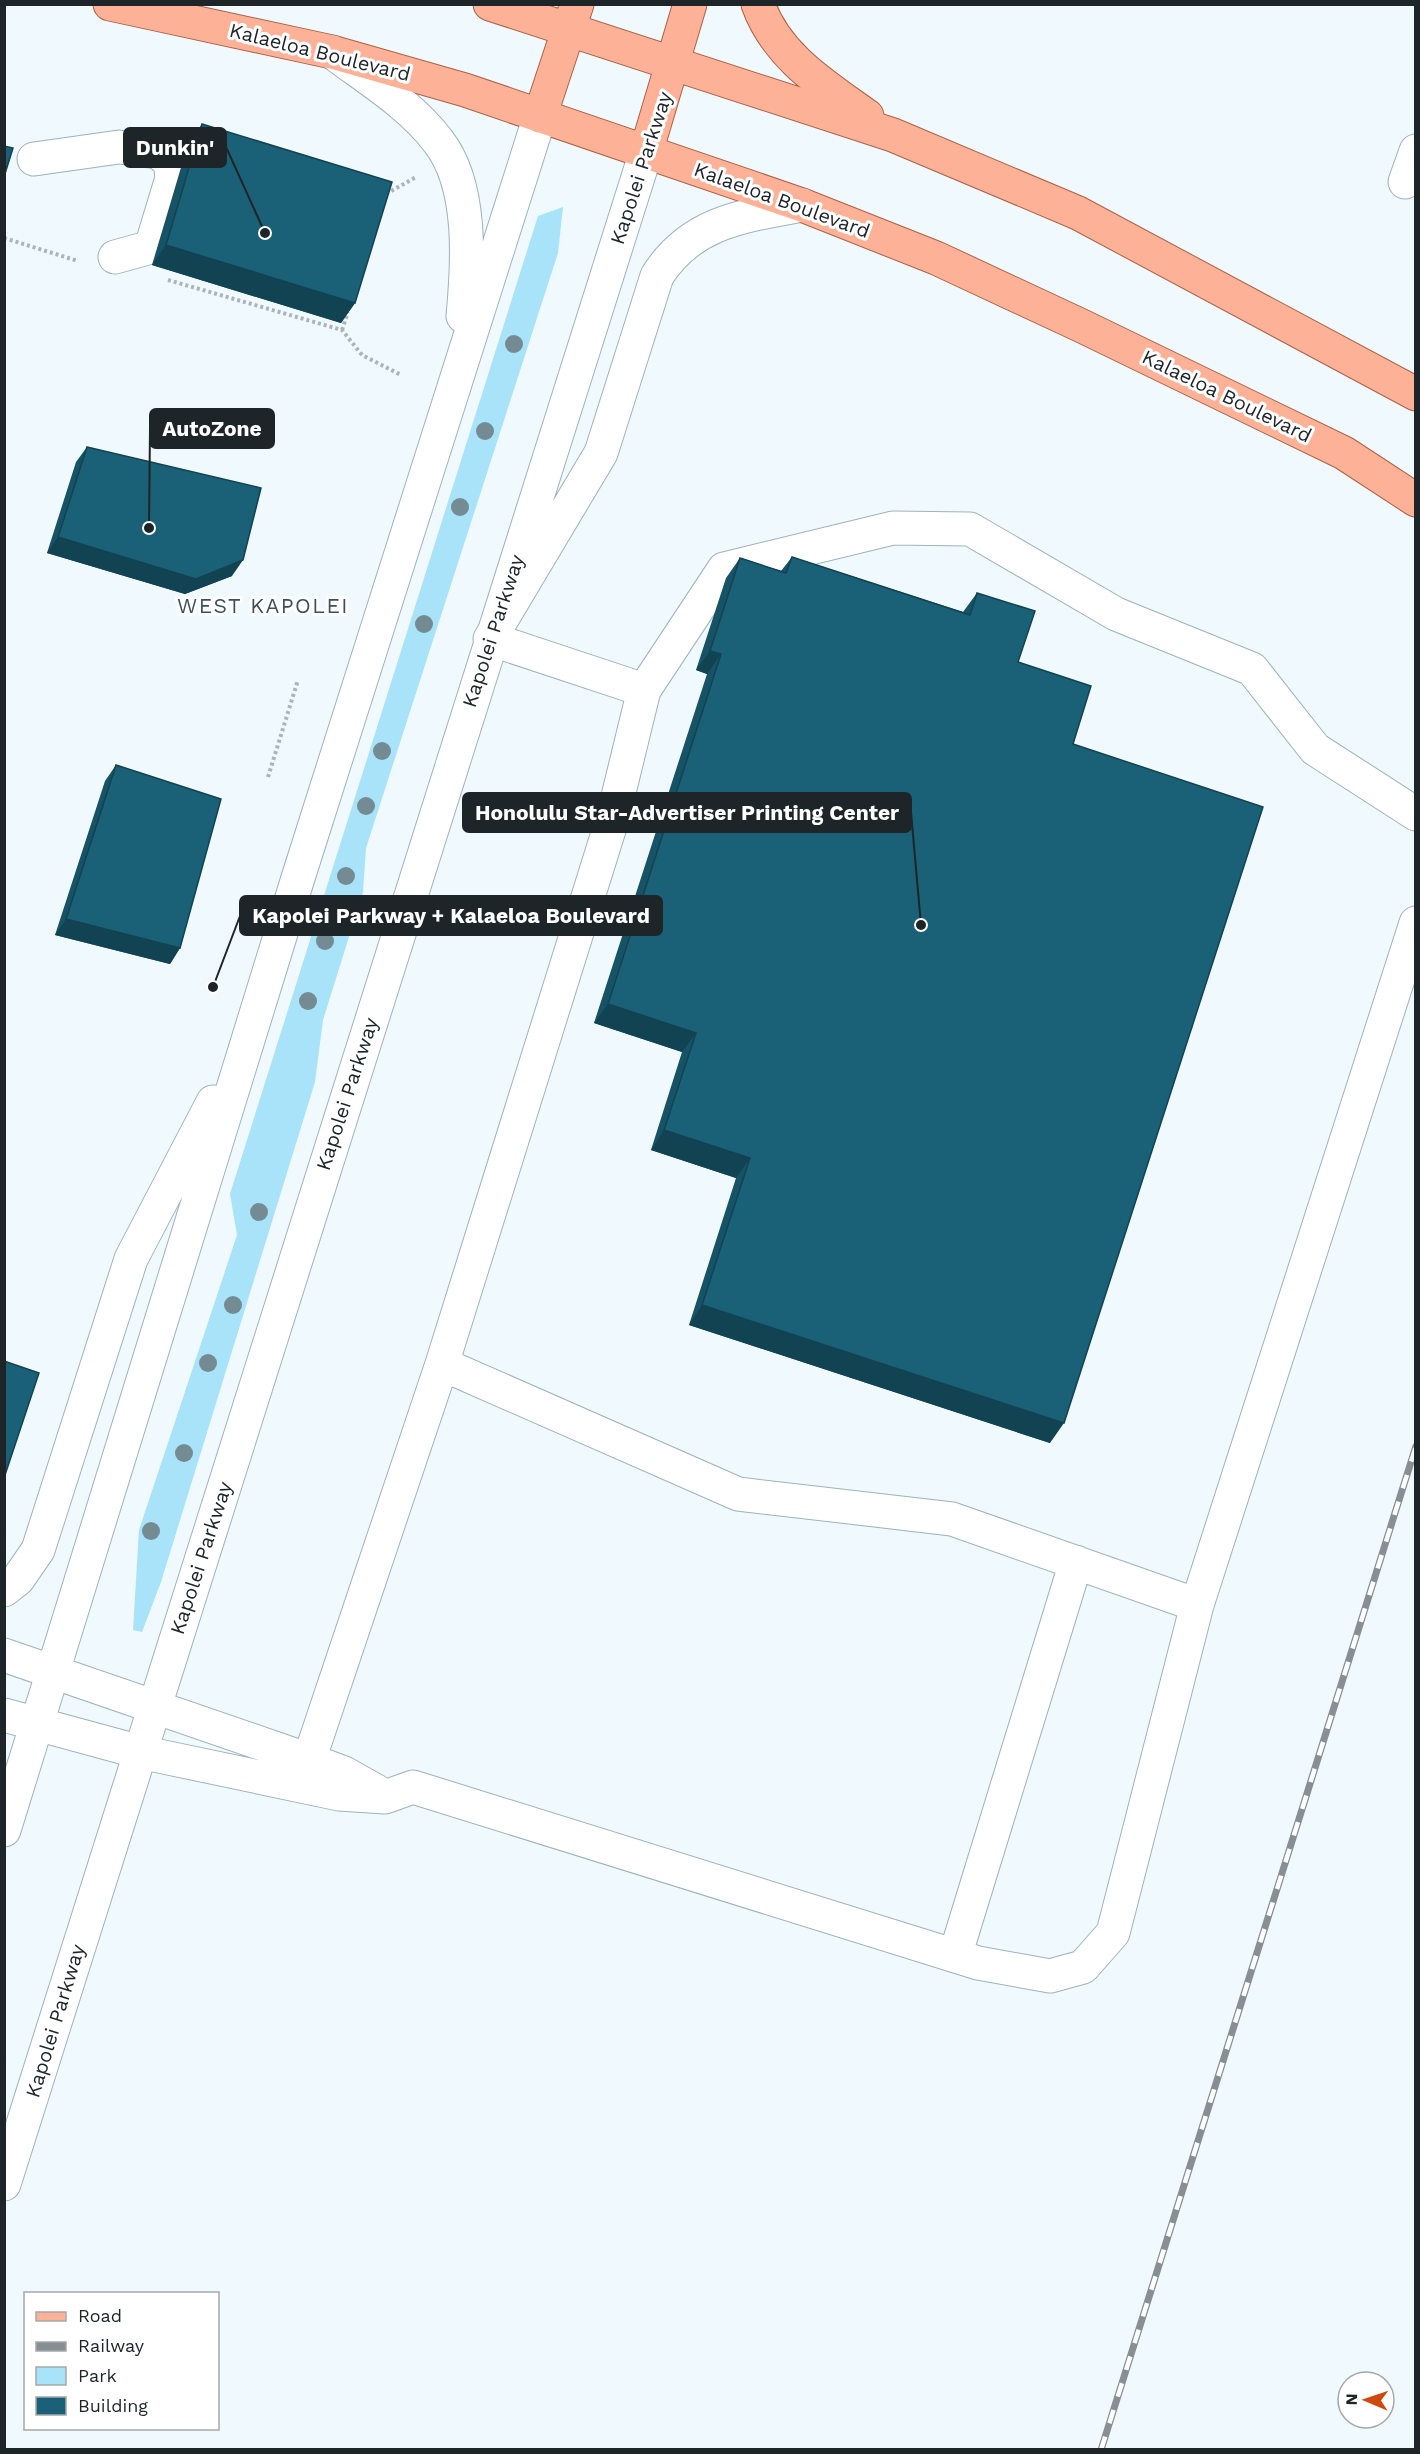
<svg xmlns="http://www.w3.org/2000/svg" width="1420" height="2454" font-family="'Work Sans',sans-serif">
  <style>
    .green { fill: #a8e3fa }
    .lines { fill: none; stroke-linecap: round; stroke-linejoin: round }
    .minor-casing { stroke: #9db3bc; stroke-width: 35 }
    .major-casing { stroke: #ae6045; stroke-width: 35 }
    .path { stroke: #abb4b8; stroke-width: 4; stroke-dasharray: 3 3; stroke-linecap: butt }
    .minor { stroke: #fff; stroke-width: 33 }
    .major { stroke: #fdb298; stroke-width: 33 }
    .rail-casing { stroke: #878f93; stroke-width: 7 }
    .rail { stroke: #fff; stroke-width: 4.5; stroke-dasharray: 14; stroke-linecap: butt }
    .tree { fill: #758b93 }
    .wall { fill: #165366 }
    .shaded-wall { fill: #124353 }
    .building { fill: #1a6077; stroke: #124353; stroke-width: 1.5 }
    .labels { text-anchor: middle; stroke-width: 6; stroke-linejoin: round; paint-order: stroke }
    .street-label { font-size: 20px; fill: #1d2529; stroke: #fff }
    .neighbourhood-label { font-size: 21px; letter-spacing: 1.5px; fill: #3c5058; stroke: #fff }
    .leader { fill: none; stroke: #1d2529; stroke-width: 2 }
    .callout-dot { fill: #1d2529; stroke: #fff; stroke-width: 2 }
    .callout { fill: #1d2529; stroke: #1d2529; stroke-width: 2 }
    .callout-label { font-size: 21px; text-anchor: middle; font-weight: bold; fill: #fff }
  </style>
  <rect width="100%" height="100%" fill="#f0f9fd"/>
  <path class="green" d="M 563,207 L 558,253 L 366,848 L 363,892 L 323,1020 L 315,1082 L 161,1582 L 142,1632 L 133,1630 L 139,1530 L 237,1235 L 230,1194 L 538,216 Z"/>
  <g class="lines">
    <g class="minor-casing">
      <path id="minor" d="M 332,52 C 368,79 411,105 438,141 C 473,185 468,263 463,316
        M 34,159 L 119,147 L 157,152 L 170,161 L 172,178 L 151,247 L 115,257
        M 1405,182 L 1416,151
        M 644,690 L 490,639 L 601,453 L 657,276 C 691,222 743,216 802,205
        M 442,1364 L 738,1494 L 952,1519 L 1197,1605
        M 4,1590 L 18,1579 L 38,1550 L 131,1259 L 213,1102
        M 4,1655 L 309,1760 L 344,1773 L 376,1791
        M 4,1715 L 140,1752 L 339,1794 L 385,1797 L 413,1787 L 978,1963 L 1050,1976 L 1083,1967 L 1113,1933 L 1197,1605 L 1416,923
        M 309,1760 L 442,1364 L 613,817 L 644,690 L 724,569 L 893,528 L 970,529 L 1116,614 L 1252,669 L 1315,749 L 1416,814
        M 4,1830 L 298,878 L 540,116
        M 955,1956 L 1076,1562
        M 4,2184 L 646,152"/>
    </g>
    <g class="major-casing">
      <path id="major" d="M 110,4 L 332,52 L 465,90 L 802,205 L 936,258 L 1082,326 L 1344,453 L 1416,500
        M 490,4 L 893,135 L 1078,213 L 1416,394
        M 758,4 C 777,57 824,85 867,116
        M 540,116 L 577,4
        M 646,152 L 690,4"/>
    </g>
    <path class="path" d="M 386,194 L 416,177
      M 4,238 L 78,261
      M 168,280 L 342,330 L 362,355 L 401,375
      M 342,330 L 348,312
      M 268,777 L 298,680"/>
    <use href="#minor" class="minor"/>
    <use href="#major" class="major"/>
    <g class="rail-casing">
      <path id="rail" d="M 1101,2450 L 1416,1446"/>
    </g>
    <use href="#rail" class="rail"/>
  </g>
  <g class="tree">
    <circle cx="514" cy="344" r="9"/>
    <circle cx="485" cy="431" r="9"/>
    <circle cx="460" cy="507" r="9"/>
    <circle cx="424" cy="624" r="9"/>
    <circle cx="382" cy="751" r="9"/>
    <circle cx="366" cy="806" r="9"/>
    <circle cx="346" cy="876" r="9"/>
    <circle cx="325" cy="941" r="9"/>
    <circle cx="308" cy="1001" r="9"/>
    <circle cx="259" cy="1212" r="9"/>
    <circle cx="233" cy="1305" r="9"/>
    <circle cx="208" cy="1363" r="9"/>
    <circle cx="184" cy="1453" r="9"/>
    <circle cx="151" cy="1531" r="9"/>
  </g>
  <path class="wall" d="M 202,124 L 355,303 L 341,323 L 152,265 L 188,144 Z
    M 87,447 L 232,576 L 185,594 L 47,553 L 76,462 Z
    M 792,557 L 963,612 L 977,593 L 1018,662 L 1073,744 L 1050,1443 L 689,1325 L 736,1178 L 651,1150 L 682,1052 L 594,1023 L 707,674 L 696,670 L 726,578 L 740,558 L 781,571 Z
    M 116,765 L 180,948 L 170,964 L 55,935 L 105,781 Z"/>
  <path class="shaded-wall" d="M 166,245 L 355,303 L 341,323 L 152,265 Z
    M 58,537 L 243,560 L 232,576 L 185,594 L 47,553 Z
    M 710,651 L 721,654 L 707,674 L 696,670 Z
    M 66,919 L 180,948 L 170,964 L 55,935 Z
    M 608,1004 L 696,1033 L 682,1052 L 594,1023 Z
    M 664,1130 L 750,1158 L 736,1178 L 651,1150 Z
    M 702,1305 L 1064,1423 L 1050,1443 L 689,1325 Z"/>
  <path class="building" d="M 202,124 L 392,182 L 355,303 L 166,245 Z
    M 4,146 L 13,148 L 4,177 Z
    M 87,447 L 261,488 L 243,560 L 196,579 L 58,537 Z
    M 792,557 L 970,615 L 977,593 L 1035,611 L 1018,662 L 1091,686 L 1073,744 L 1263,807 L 1064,1423 L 702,1305 L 750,1158 L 664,1130 L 696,1033 L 608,1004 L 721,654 L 710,651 L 740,558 L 786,573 Z
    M 116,765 L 221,799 L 180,948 L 66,919 Z
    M 4,1361 L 39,1373 L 4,1478 Z"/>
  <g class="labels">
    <g class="street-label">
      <text transform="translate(320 52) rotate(14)" y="7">Kalaeloa Boulevard</text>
      <text transform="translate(641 168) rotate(-72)" y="7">Kapolei Parkway</text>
      <text transform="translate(782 200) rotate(20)" y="7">Kalaeloa Boulevard</text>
      <text transform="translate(1227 396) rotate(26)" y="7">Kalaeloa Boulevard</text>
      <text transform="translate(493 631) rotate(-72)" y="7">Kapolei Parkway</text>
      <text transform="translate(347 1094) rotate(-72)" y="7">Kapolei Parkway</text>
      <text transform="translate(201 1558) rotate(-72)" y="7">Kapolei Parkway</text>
      <text transform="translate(55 2021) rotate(-73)" y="7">Kapolei Parkway</text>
    </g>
    <g class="neighbourhood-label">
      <text x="263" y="613">WEST KAPOLEI</text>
    </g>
  </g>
  <path class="leader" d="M265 233L226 147M149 528L150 428M921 925L911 812M213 987L240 916"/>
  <g class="callout-dot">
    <circle cx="265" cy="233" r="6"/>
    <circle cx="149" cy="528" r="6"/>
    <circle cx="921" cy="925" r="6"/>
    <circle cx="213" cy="987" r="6"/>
  </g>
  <g class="callout">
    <rect x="124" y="128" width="102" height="39" rx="6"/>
    <rect x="150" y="409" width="124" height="39" rx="6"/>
    <rect x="463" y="793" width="448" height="39" rx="6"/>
    <rect x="240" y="896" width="422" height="39" rx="6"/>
  </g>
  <g class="callout-label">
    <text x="175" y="155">Dunkin'</text>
    <text x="212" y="436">AutoZone</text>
    <text x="687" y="820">Honolulu Star-Advertiser Printing Center</text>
    <text x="451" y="923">Kapolei Parkway + Kalaeloa Boulevard</text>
  </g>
  <rect width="1420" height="2454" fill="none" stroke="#1d2529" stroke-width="12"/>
  <rect x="24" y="2292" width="195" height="138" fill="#ffffff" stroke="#a5a8a9" stroke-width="1.5"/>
  <rect x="36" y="2312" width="30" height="9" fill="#fdb298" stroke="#a5a8a9" stroke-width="1.5"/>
  <text x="78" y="2322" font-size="18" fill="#1d2529">Road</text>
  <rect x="36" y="2342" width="30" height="9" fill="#878f93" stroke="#a5a8a9" stroke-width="1.5"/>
  <text x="78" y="2352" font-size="18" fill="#1d2529">Railway</text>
  <rect x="36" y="2367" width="30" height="18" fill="#a8e3fa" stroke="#a5a8a9" stroke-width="1.5"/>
  <text x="78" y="2382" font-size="18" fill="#1d2529">Park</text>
  <rect x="36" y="2397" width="30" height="18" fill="#1a6077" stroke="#a5a8a9" stroke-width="1.5"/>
  <text x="78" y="2412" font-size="18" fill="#1d2529">Building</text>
  <g transform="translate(1366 2400) rotate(272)"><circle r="28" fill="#ffffff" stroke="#a5a8a9" stroke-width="1.5"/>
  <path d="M0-4.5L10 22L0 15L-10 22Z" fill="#cf490e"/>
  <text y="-9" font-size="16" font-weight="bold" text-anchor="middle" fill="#1d2529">N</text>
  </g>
</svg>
